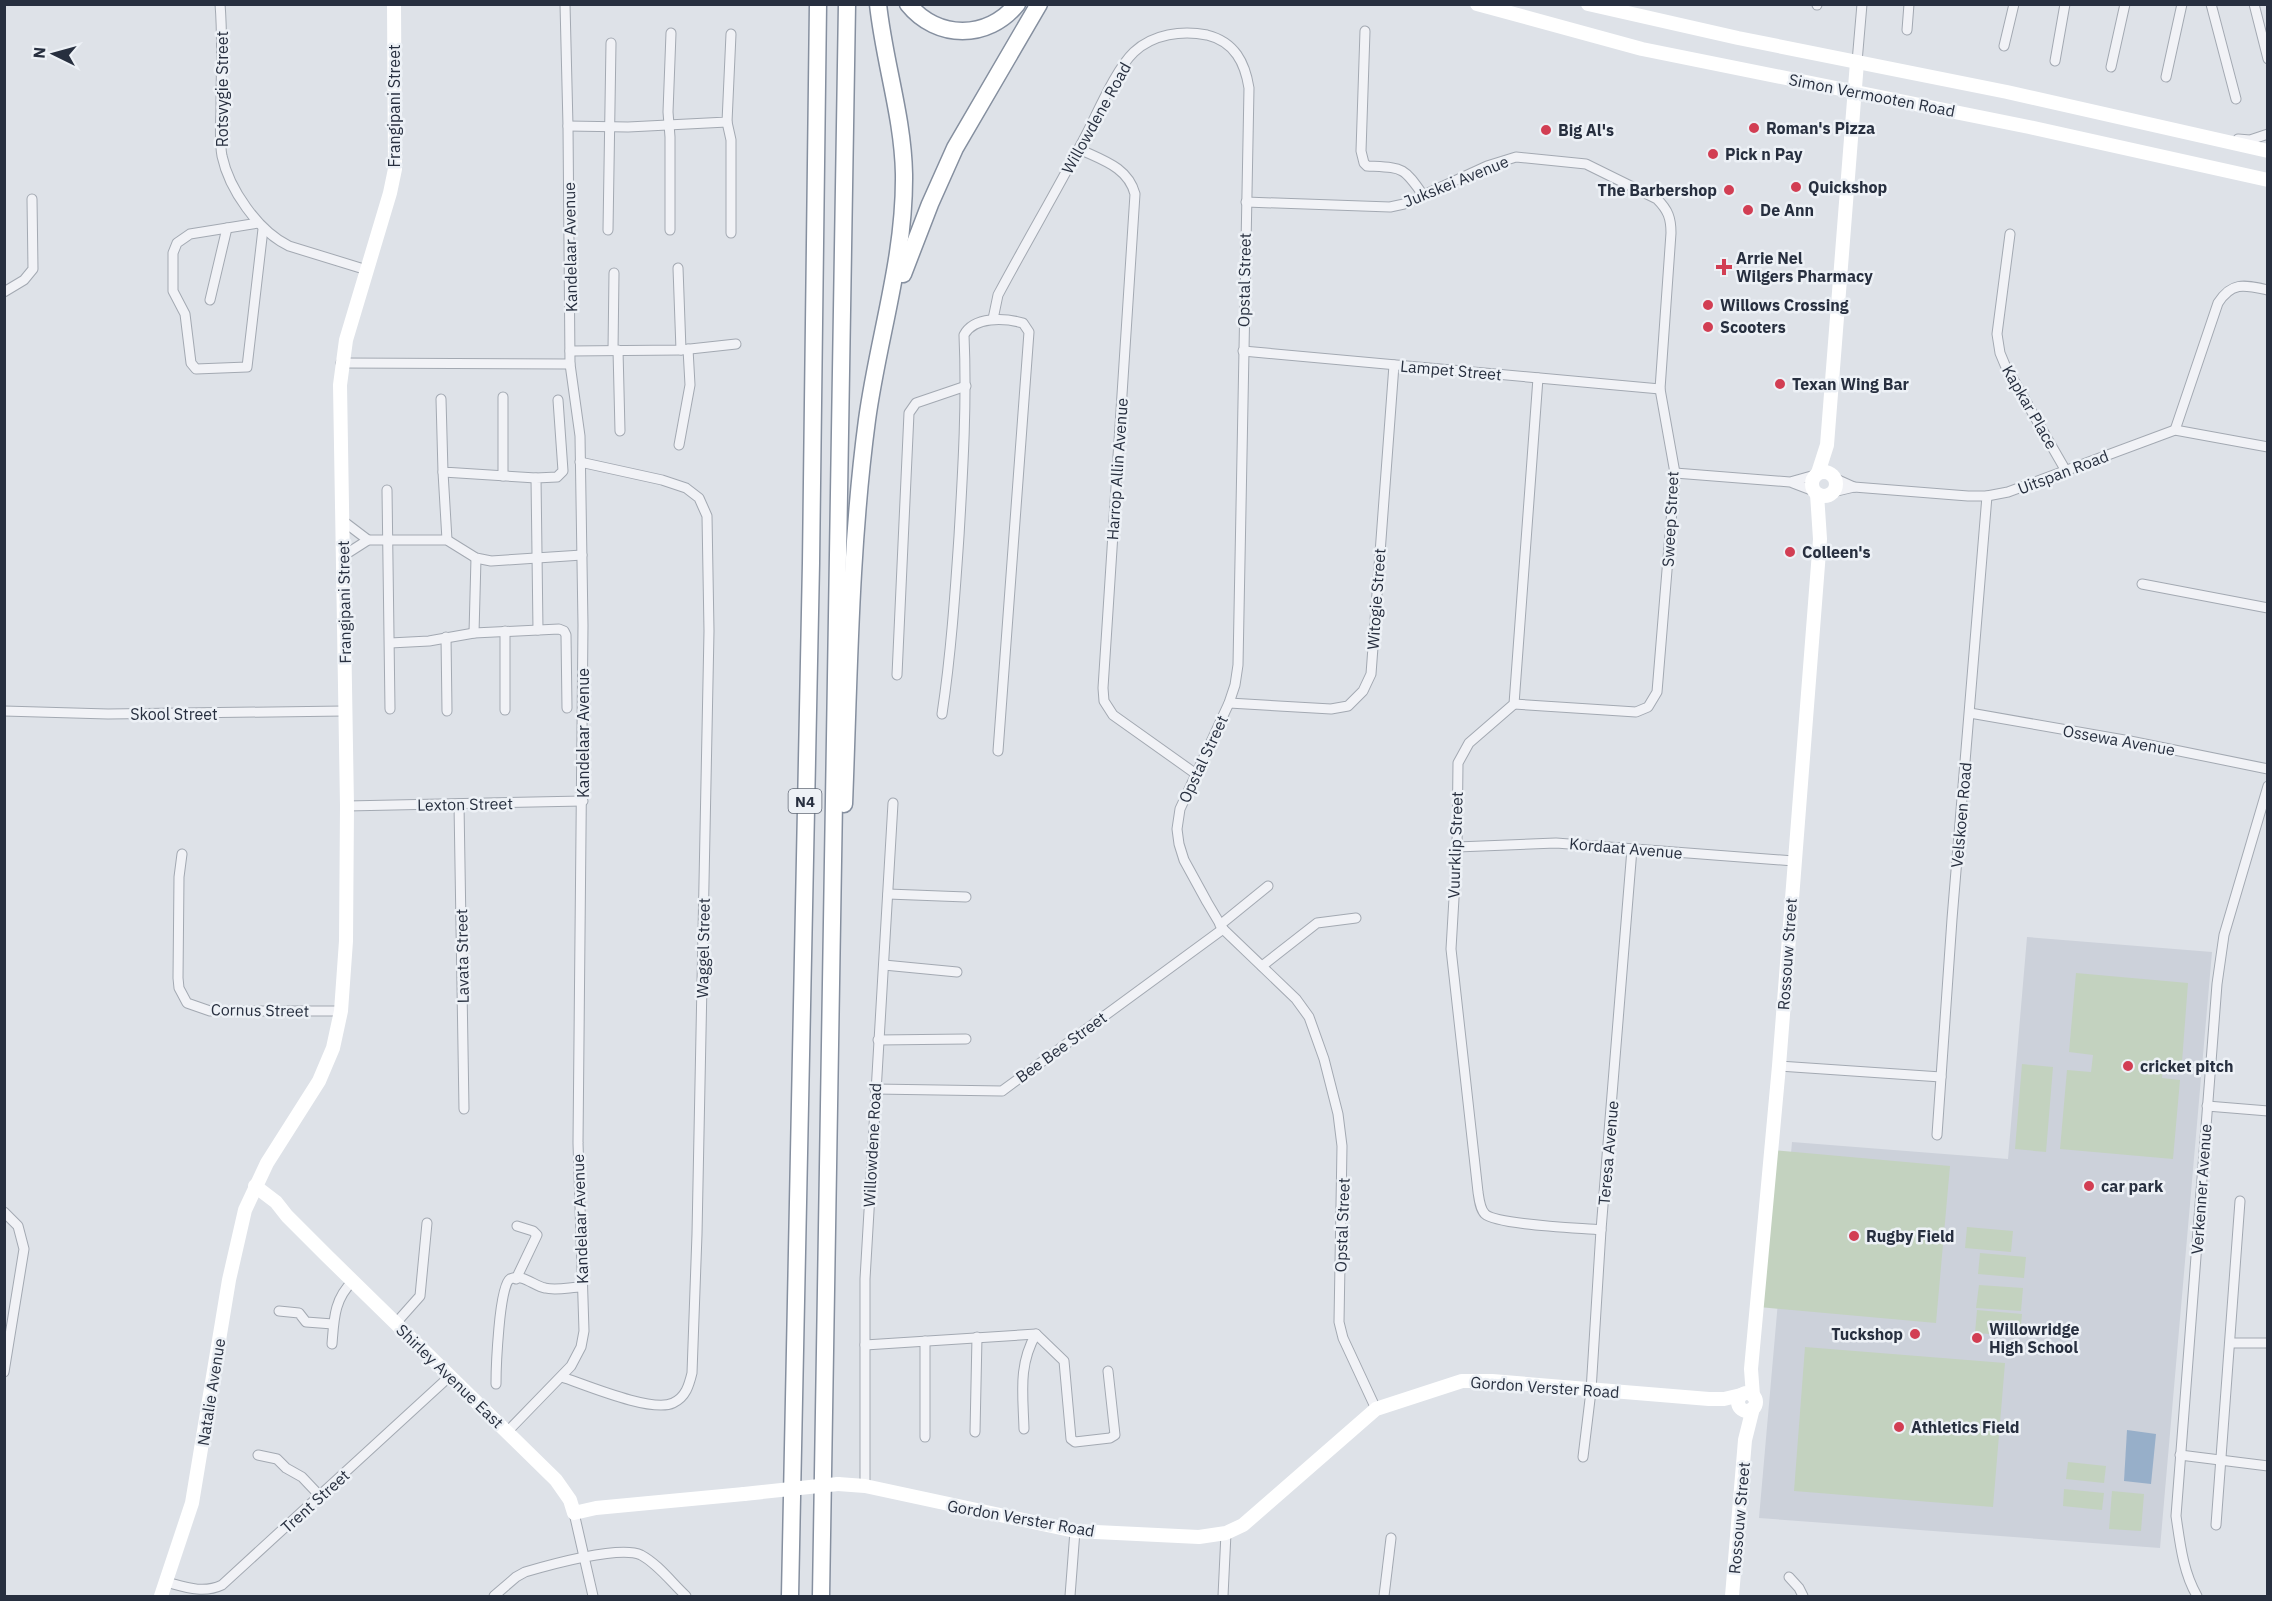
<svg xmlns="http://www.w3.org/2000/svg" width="2272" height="1601" font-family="'IBM Plex Sans',sans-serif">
<rect width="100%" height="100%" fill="#dee2e8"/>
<path fill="#ccd1da" d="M2027 937 2212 952 2160 1548 1759 1518 1792 1142 2008 1159Z"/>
<g fill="#c3d2bf">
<path d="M2076 973 2188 983 2182 1062 2164 1061 2162 1078 2180 1080 2173 1159 2060 1149 2067 1070 2091 1072 2093 1055 2069 1052Z"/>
<path d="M2022 1064 2053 1067 2046 1152 2015 1149Z"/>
<path d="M1773 1150 1950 1166 1936 1323 1759 1307Z"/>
<path d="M1967 1227 2013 1231 2011 1252 1965 1248Z"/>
<path d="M1980 1253 2026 1257 2024 1278 1978 1274Z"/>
<path d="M1979 1285 2023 1288 2021 1311 1976 1308Z"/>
<path d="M1977 1310 2022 1314 2020 1336 1975 1333Z"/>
<path d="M1805 1347 2005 1363 1993 1507 1794 1491Z"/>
<path d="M2068 1462 2106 1466 2104 1483 2066 1479Z"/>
<path d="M2064 1489 2104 1493 2102 1510 2063 1506Z"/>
<path d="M2112 1491 2144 1494 2141 1531 2109 1529Z"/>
</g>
<path fill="#97afc9" d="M2127 1430 2156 1434 2151 1484 2124 1481Z"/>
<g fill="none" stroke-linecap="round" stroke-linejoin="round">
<defs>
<g id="street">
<path d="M220 4C223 38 221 72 221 106 221 122 219 140 222 156 229 189 258 231 289 246L367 270"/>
<path d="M2211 4 2236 99"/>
<path d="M2254 4 2268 59"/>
<path d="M1817 5V4"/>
<path d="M1907 30 1909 4"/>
<path d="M1365 31 1361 151 1364 163 1367 166C1403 168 1403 166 1423 195"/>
<path d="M2004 46 2014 4"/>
<path d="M2055 61 2065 4"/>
<path d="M1857 62 1862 4"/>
<path d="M2111 67 2125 4"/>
<path d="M2166 77 2182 4"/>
<path d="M727 122 731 140V233"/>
<path d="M568 126 628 127 727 122 731 34"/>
<path d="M2238 139 2250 140 2268 134"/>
<path d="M1079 149C1102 160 1128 167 1135 194L1103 688 1104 701 1113 715 1196 774"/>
<path d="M1246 202 1390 207 1404 204 1487 166 1516 157 1586 164 1657 199C1668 210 1671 218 1671 233L1660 389 1675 473 1657 692 1648 707 1636 712 1514 704"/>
<path d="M258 223 190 234 177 243 173 253V291L185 314 191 363 196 369 247 367 263 229"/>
<path d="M608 230 611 43"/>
<path d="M670 230V137L668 112 671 33"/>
<path d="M2010 234 1997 334 2000 353 2005 365 2066 471"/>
<path d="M678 268 681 350"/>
<path d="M4 292 24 280 33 269 32 199"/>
<path d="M210 300 227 228"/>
<path d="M993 319 998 295C1027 241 1058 188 1086 135 1098 112 1116 69 1134 52 1153 34 1182 30 1207 35 1235 42 1245 63 1249 88L1238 665 1235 685 1229 703 1180 809 1177 829 1179 844 1184 860 1207 902 1223 929 1296 999 1309 1017 1324 1059 1338 1114 1342 1146 1339 1322 1343 1338 1376 1409"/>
<path d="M613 350 614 273"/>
<path d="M618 350 620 431"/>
<path d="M570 351 681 350 736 344"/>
<path d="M1243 351 1660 389"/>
<path d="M341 363 570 364"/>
<path d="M1538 378 1514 704 1469 743 1458 763 1457 847 1451 949 1478 1192C1479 1199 1480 1209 1485 1214 1497 1225 1581 1228 1601 1230"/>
<path d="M503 397V476"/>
<path d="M441 399 443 472 536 478"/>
<path d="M2175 430 2218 303C2232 281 2245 285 2268 290"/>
<path d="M679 445 690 385 688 349"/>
<path d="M443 472 447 540"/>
<path d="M1675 473 1790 482 1815 475"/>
<path d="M1834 478 1854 487"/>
<path d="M1793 483 1814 491"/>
<path d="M387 490 390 709"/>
<path d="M1833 492 1854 487 1968 496H1987L2008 492 2175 430 2268 447"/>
<path d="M343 521 368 540"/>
<path d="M343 556 368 540H447L476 558 491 561 582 555"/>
<path d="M2142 584 2268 608"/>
<path d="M538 630 536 478 557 477 563 471 558 400"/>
<path d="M505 631V710"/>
<path d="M474 633 476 558"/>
<path d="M446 637 447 711"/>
<path d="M390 643 429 641 474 633 559 629 564 631 566 635 567 708"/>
<path d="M897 675 909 413 916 403 966 386"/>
<path d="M1229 703 1331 709 1348 706 1363 691 1371 674 1394 365"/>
<path d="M4 711 108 714 344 711"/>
<path d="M1970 713 2130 741 2268 769"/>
<path d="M942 714C951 654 955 595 959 536 963 468 967 402 964 335 974 316 1005 318 1023 323L1029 332 998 751"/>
<path d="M459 804 464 1109"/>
<path d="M347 806 583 801"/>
<path d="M1457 847 1556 843 1794 861"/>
<path d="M182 854 179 877 178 978 179 988 187 1003 210 1011H341"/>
<path d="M888 894 966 897"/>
<path d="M1220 925 1268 886"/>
<path d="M884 965 957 972"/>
<path d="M1262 966 1317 923 1356 918"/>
<path d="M878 1040 966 1039"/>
<path d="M1779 1066 1941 1077"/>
<path d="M875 1089 1002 1091 1223 929"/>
<path d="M2207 1106 2268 1111"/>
<path d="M1937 1135 1952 919 1987 496"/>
<path d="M4 1212 18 1226 24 1249 4 1372"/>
<path d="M516 1279 537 1235 533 1231 517 1226"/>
<path d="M279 1311 299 1313 306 1322 333 1324"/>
<path d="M396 1323 420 1296 427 1223"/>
<path d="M2231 1343H2268"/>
<path d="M332 1344C334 1319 334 1299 353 1281"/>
<path d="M865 1345 1036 1334 1064 1361 1071 1439 1075 1442 1110 1438 1115 1435 1108 1371"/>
<path d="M562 1377C586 1385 652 1413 673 1403 686 1397 689 1385 692 1373L697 1234 709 631 707 516 699 498 686 488 662 480 580 462"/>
<path d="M496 1384C496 1370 499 1285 510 1279 522 1273 534 1286 545 1288 556 1291 571 1287 582 1287"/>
<path d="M1024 1429C1023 1394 1018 1365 1036 1334"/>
<path d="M507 1432 571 1366 581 1347 584 1331 578 1143 583 625 580 436 570 364 568 126 565 4"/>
<path d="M975 1432 977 1337"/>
<path d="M925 1437V1341"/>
<path d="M258 1455 277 1459 286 1468 302 1477 320 1496"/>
<path d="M2180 1455 2268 1466"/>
<path d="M1583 1457 1591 1391 1601 1230 1632 849"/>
<path d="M865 1486V1279L893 803"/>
<path d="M574 1513 593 1596"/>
<path d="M2216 1525 2240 1201"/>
<path d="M1789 1577 1799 1588 1803 1596"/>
<path d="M166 1582C185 1587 203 1594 222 1585L450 1376"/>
<path d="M494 1596 516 1577 525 1572C549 1565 620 1545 641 1555 658 1564 672 1583 686 1596"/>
<path d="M1070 1596 1075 1531"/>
<path d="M1223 1596 1226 1533"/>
<path d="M1384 1596 1391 1538"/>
<path d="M2197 1596C2183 1572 2180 1543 2176 1516L2217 984 2224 935 2268 786"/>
</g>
<g id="highway">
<path d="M908 4C937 40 988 40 1017 4"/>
<path d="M903 274 930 204 955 148 1039 4"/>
<path d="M844 804C849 676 850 547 867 420 878 338 905 259 904 174 903 117 884 61 878 4"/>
<path d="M790 1596 811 563 818 4"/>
<path d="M821 1596 847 4"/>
</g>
</defs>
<use href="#street" stroke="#a3a9b2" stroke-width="11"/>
<use href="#highway" stroke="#858f9f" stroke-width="19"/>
<use href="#street" stroke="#f1f2f6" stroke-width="9"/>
<g stroke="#fff" stroke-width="14">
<path d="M1477 4 1642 49 2029 127 2268 180"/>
<path d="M1588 4 1738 38 2007 92 2268 151"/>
<circle cx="1824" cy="484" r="12"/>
<path d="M1818 473 1827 445 1857 62"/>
<path d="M255 1186 276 1202 287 1216 327 1256 556 1480 570 1500 574 1513 596 1508 744 1494"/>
<circle cx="1747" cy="1402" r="9"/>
<path d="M1753 1396 1751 1369 1779 1066 1820 539 1817 494"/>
<path d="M838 1484 865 1486 1075 1531 1199 1537 1226 1533 1243 1525 1376 1409 1462 1381H1492L1709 1399H1724L1741 1395"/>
<path d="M161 1596 192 1503 229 1280 245 1210 267 1163 319 1081 333 1048 341 1011 346 941 347 806 340 385 346 340 390 193 395 169 394 4"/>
<path d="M1732 1596 1745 1440 1753 1408"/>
</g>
<use href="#highway" stroke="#fff" stroke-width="16"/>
<path stroke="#fff" stroke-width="14" d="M744 1494 838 1484"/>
</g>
<g fill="#d23e53" stroke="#edf1f6" stroke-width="2">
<circle cx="1754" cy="128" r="6"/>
<circle cx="1546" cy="130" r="6"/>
<circle cx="1713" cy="154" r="6"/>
<circle cx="1796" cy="187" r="6"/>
<circle cx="1729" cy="190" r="6"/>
<circle cx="1748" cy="210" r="6"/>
<path d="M1721 258h6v6h6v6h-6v6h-6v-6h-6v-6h6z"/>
<circle cx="1708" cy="305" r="6"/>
<circle cx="1708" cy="327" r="6"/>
<circle cx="1780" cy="384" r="6"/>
<circle cx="1790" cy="552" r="6"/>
<circle cx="2128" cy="1066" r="6"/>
<circle cx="2089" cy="1186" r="6"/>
<circle cx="1854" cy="1236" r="6"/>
<circle cx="1915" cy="1334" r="6"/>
<circle cx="1977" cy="1338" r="6"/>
<circle cx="1899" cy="1427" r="6"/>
</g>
<g text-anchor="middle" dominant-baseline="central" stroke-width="5" stroke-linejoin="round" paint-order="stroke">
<rect fill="#edf1f6" stroke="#626976" stroke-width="1.5" x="788.5" y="789" width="33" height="24" rx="4.5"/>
<g font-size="15" font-weight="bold" fill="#272f3f">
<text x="805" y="801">N4</text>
</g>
<g font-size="16" fill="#272f3f" stroke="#edf1f6">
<text transform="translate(222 89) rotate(-90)">Rotsvygie Street</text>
<text transform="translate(1872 95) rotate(11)">Simon Vermooten Road</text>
<text transform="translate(394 106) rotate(-90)">Frangipani Street</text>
<text transform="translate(1096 118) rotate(-61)">Willowdene Road</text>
<text transform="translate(1456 181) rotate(-22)">Jukskei Avenue</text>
<text transform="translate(570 247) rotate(-91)">Kandelaar Avenue</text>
<text transform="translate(1244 280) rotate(-89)">Opstal Street</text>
<text transform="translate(1451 370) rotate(5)">Lampet Street</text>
<text transform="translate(2030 407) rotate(60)">Kapkar Place</text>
<text transform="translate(1117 469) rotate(-86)">Harrop Allin Avenue</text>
<text transform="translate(2063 472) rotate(-21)">Uitspan Road</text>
<text transform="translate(1670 519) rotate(-87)">Sweep Street</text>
<text transform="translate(1376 599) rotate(-86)">Witogie Street</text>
<text transform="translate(344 602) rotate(-91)">Frangipani Street</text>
<text x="174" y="714">Skool Street</text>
<text transform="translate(583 733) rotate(-90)">Kandelaar Avenue</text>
<text transform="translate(2119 740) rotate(10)">Ossewa Avenue</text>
<text transform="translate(1203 759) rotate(-65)">Opstal Street</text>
<text transform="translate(465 804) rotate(-1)">Lexton Street</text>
<text transform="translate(1961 815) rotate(-85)">Velskoen Road</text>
<text transform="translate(1455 845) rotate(-88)">Vuurklip Street</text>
<text transform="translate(1626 848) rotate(5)">Kordaat Avenue</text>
<text transform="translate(703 948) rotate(-89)">Waggel Street</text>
<text transform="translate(1787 954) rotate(-86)">Rossouw Street</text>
<text transform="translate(462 956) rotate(-91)">Lavata Street</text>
<text transform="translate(260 1010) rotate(1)">Cornus Street</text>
<text transform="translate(1061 1047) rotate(-36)">Bee Bee Street</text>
<text transform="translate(872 1145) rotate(-87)">Willowdene Road</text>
<text transform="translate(1608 1153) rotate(-85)">Teresa Avenue</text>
<text transform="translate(2201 1189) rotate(-86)">Verkenner Avenue</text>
<text transform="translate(580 1219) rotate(-92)">Kandelaar Avenue</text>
<text transform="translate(1342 1225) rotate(-88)">Opstal Street</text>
<text transform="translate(450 1376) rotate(44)">Shirley Avenue East</text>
<text transform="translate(1545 1387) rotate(4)">Gordon Verster Road</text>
<text transform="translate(211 1392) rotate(-81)">Natalie Avenue</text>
<text transform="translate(315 1501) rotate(-42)">Trent Street</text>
<text transform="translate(1021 1518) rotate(10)">Gordon Verster Road</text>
<text transform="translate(1739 1518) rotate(-85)">Rossouw Street</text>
</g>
<g font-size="16" font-weight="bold" fill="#272f3f" stroke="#edf1f6" text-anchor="start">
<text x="1766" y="128">Roman's Pizza</text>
<text x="1558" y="130">Big Al's</text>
<text x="1725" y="154">Pick n Pay</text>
<text x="1808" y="187">Quickshop</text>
<text x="1717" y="190" text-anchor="end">The Barbershop</text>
<text x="1760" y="210">De Ann</text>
<text x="1736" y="258">Arrie Nel<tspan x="1736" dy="18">Wilgers Pharmacy</tspan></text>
<text x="1720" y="305">Willows Crossing</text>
<text x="1720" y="327">Scooters</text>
<text x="1792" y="384">Texan Wing Bar</text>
<text x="1802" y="552">Colleen's</text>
<text x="2140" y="1066">cricket pitch</text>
<text x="2101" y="1186">car park</text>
<text x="1866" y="1236">Rugby Field</text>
<text x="1989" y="1329">Willowridge<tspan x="1989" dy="18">High School</tspan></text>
<text x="1903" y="1334" text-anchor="end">Tuckshop</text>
<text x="1911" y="1427">Athletics Field</text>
</g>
</g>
<rect width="2272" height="1601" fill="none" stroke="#272f3f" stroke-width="12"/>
<g transform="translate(54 54) rotate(275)" stroke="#edf1f6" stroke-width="4.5" paint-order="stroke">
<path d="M0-4.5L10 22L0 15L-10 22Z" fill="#272f3f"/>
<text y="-9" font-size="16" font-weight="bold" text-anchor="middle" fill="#272f3f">N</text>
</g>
</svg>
